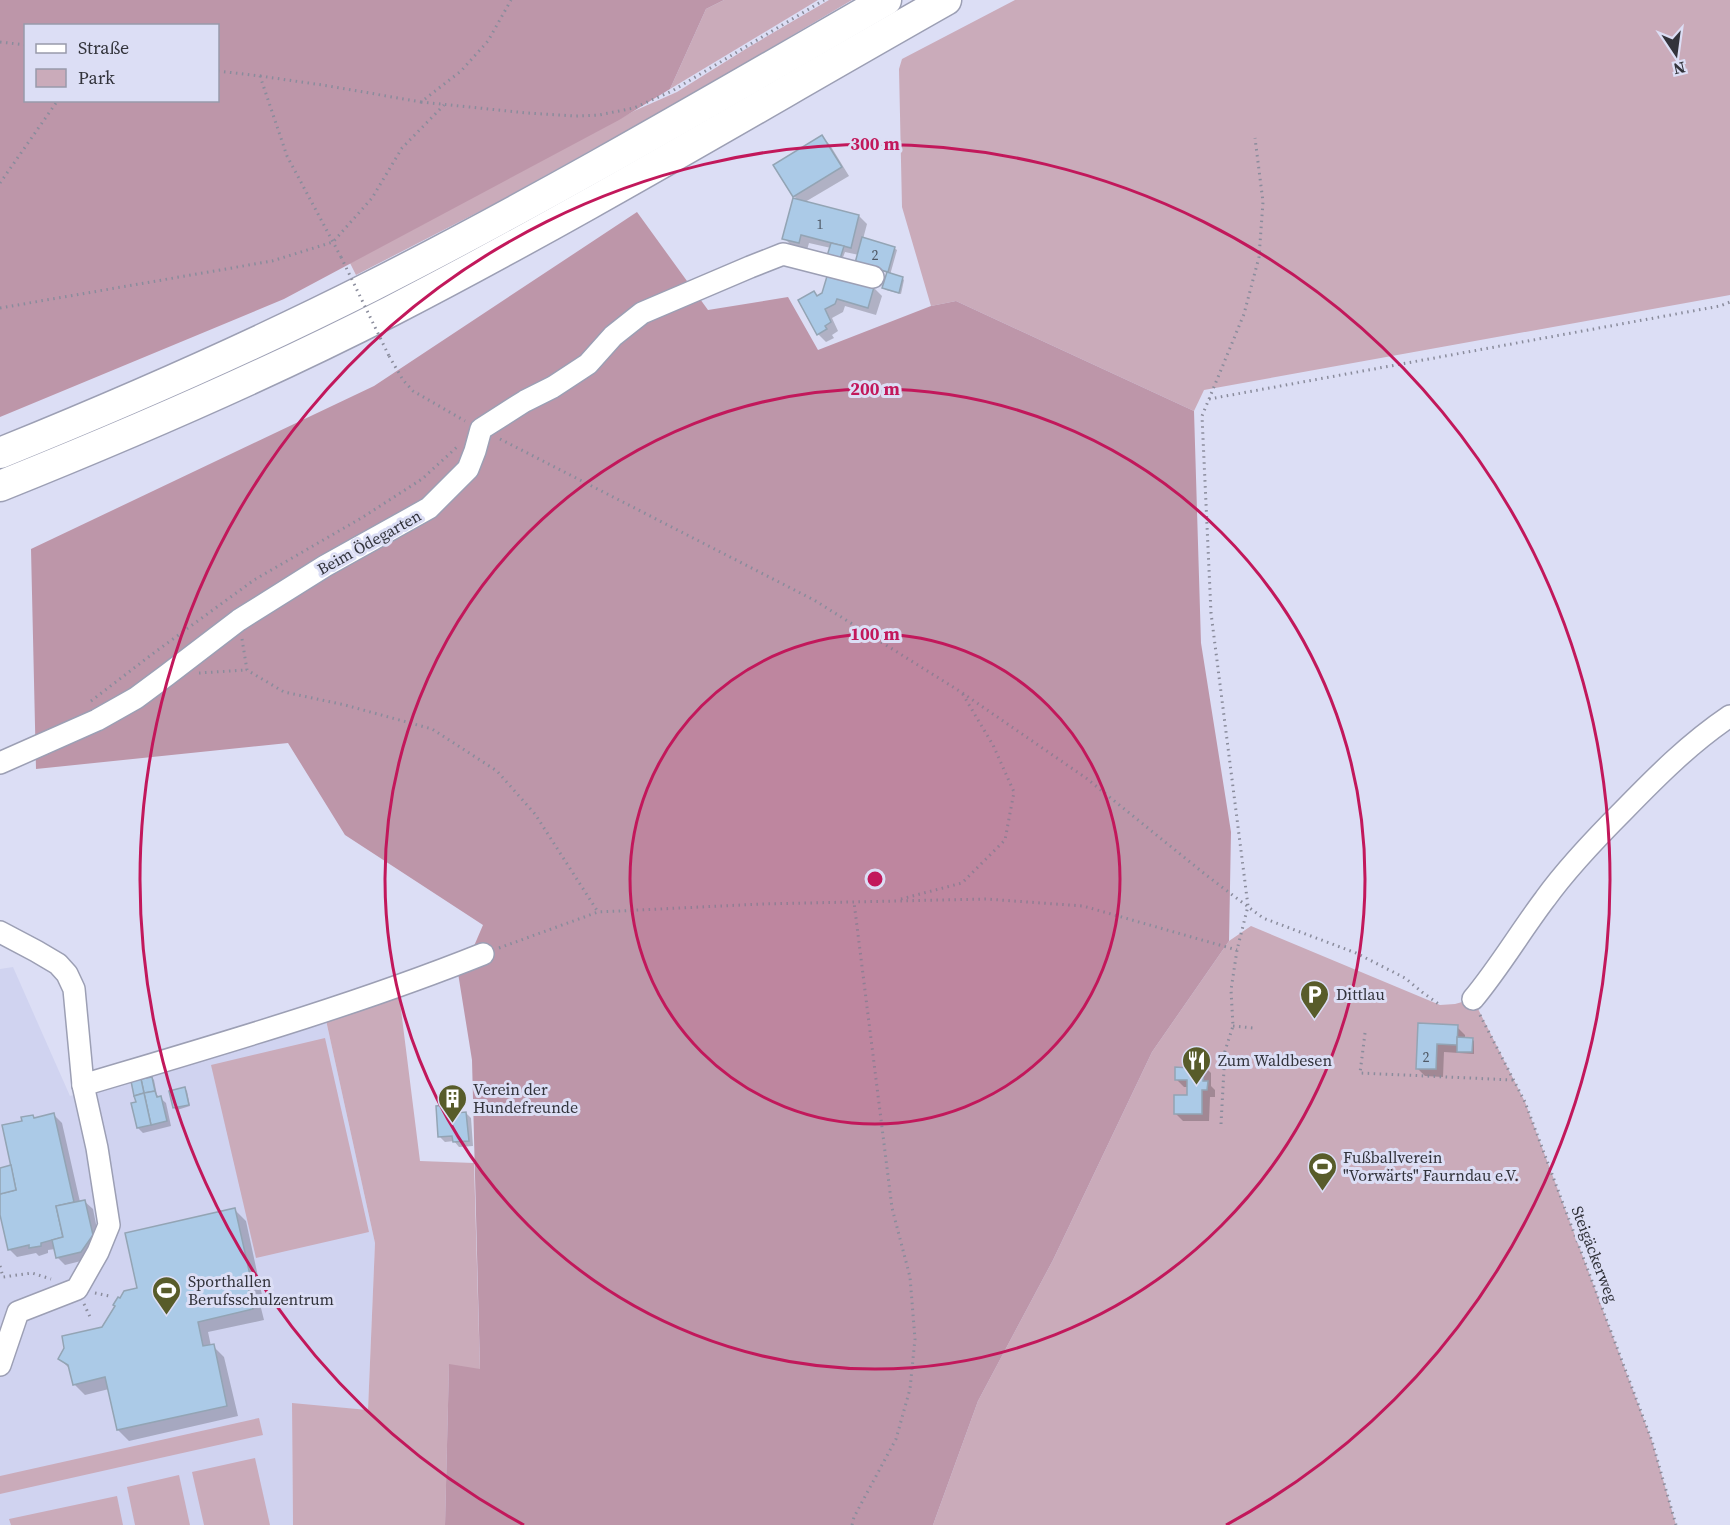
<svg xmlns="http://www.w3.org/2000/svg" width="1730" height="1525" font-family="'Source Serif 4',serif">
<rect width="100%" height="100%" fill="#dcdef5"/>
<path fill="#d0d3f0" d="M13 967 70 1096 324 1011 375 1243 368 1410 292 1404 293 1525H0V969Z"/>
<g fill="#caabba">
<path d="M724 0H818L670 89 706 9Z"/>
<path d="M829 0H852L700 90 494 204 356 275 350 263 634 111 677 92 749 47Z"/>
<path d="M1015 0H1730V295L1204 390 1194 411 956 301 931 306 902 207 899 69 902 59Z"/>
<path d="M1251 926 1440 1005 1455 1004 1473 999 1525 1102 1652 1441 1676 1525H933L978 1401 1053 1260 1152 1052 1229 941Z"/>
<path d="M398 986 420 1161 474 1163 480 1370 449 1365 445 1525H293L292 1403 368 1410 375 1243 324 1011Z"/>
<path d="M325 1038 369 1232 256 1258 211 1065Z"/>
<path d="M259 1418 263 1435 0 1494V1476Z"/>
<path d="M255 1458 270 1525H204L192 1472Z"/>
<path d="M179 1475 190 1525H135L127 1487Z"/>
<path d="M117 1496 123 1525H11L9 1519Z"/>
</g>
<g fill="#bd96a9" fill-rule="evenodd">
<path d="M0 0H724L706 9 670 89 619 120 284 299 0 417ZM26 26H218V100H26Z"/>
<path d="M637 212 708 310 788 297 818 350 931 306 956 301 1194 411 1201 643 1231 832 1229 941 1152 1052 1053 1260 978 1401 933 1525H445L449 1364 480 1369 472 1060 458 973 468 960 483 925 345 835 288 743 36 769 31 549 374 386Z"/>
</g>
<g fill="#0003">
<path d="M822 137 830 145 849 176 805 202 859 216 867 224 863 239 894 248 897 250 890 275 902 278 904 280 901 294 886 290 884 288 888 273 859 265V255L845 252 842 260 831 248 809 243 807 250 792 246 784 238 799 201 794 196Z"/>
<path d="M874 288 882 296 876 315 845 306 843 312 832 318 838 331 832 335 834 338 826 342 818 334V297Z"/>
<path d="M1419 1025 1457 1027 1465 1035V1039H1472L1474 1041V1054L1444 1052 1443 1077 1425 1076 1417 1068Z"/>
<path d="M1203 1065 1211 1073V1086L1215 1090V1097H1210L1209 1121H1183L1175 1113 1188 1096V1087H1184L1176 1079 1191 1069Z"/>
<path d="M152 1078 154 1080 157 1095 166 1103 171 1126 143 1133 138 1128 137 1103Z"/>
<path d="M185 1089 187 1091 190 1106 177 1110 174 1108Z"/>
<path d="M455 1105 460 1110V1114L466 1113 471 1118 473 1146 459 1147 454 1141 445 1142 440 1137Z"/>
<path d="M54 1115 62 1123 80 1202 84 1201 93 1209 100 1244 89 1259 65 1265 57 1257 55 1249 48 1250V1253L39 1256 36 1253 17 1257 9 1249 0 1209V1169L12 1166 23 1122 33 1116 36 1119Z"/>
<path d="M235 1210 246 1221 262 1295 258 1296 264 1320 208 1332 211 1346H213L224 1357 238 1416 129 1441 118 1430 109 1389 85 1395 74 1384 71 1370 59 1358 103 1328 139 1289Z"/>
</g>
<g fill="#abcae7" stroke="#93a4b4" stroke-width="1.5">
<path d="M822 135 842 167 793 197 773 165Z"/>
<path d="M793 198 859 215 851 248 801 235 799 243 782 239Z"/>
<path d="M862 237 895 247 888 272 855 263Z"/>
<path d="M831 243 844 246 840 259 827 256Z"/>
<path d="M887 272 903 277 899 293 882 288Z"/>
<path d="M828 273 874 287 868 308 837 299 835 304 825 309 831 322 825 326 827 329 817 335 798 300 814 291 817 296 822 293Z"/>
<path d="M1418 1023 1458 1025 1457 1045 1437 1044 1436 1069H1416Z"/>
<path d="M1457 1037 1473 1038 1472 1052H1457Z"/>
<path d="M1189 1063 1204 1064 1203 1081H1208L1207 1090H1202V1114H1174V1095H1187V1080H1175V1067L1190 1068Z"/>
<path d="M152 1077 155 1091 144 1093 141 1079Z"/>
<path d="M141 1079 144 1093 134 1096 131 1081Z"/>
<path d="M185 1087 189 1105 173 1108 169 1091Z"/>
<path d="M155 1091 157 1097 161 1096 167 1121 151 1125 144 1093Z"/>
<path d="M144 1093 151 1125 137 1128 131 1103 136 1102 134 1096Z"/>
<path d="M455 1104 456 1113 466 1112 469 1141 453 1142 452 1136 438 1137 436 1106Z"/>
<path d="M54 1113 74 1202 56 1206 63 1237 41 1243V1246L29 1248V1245L8 1250 0 1215V1194L16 1190 2 1125 22 1121 21 1117 33 1115 34 1118Z"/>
<path d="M11 1165 16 1190 0 1194V1168Z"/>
<path d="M85 1200 93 1235 81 1252 56 1258 52 1240 63 1237 56 1206Z"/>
<path d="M235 1208 252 1284 248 1285 253 1309 198 1322 203 1346 214 1344 227 1406 117 1430 105 1377 73 1385 68 1365 58 1359 64 1348 62 1336 102 1327 115 1306 113 1305 118 1297 120 1298 124 1291 137 1288 125 1233Z"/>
</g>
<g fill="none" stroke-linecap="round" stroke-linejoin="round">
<defs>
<g id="minor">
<path d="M0 763 97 720 136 698 167 675 239 620 325 566 429 508 468 469 475 451 481 429 525 401 553 387 588 364 613 336 642 313 750 267 783 254 873 277"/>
<path d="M0 932 36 951 58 964 67 974 74 989 83 1085 97 1148 109 1225 98 1252 77 1289 18 1312 0 1365"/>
<path d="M1473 999C1499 968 1520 932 1545 899 1568 867 1596 838 1624 810 1657 776 1690 743 1730 716"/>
<path d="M83 1085C217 1045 353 1006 483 954"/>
</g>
<g id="highway">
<path d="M0 453C126 402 249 348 370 287 546 198 716 98 886 0"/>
<path d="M0 486C132 433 264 376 391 311 579 214 762 104 946 0"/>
</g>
</defs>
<use href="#minor" stroke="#9c9fb4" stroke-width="24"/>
<use href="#highway" stroke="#9c9fb4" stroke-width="33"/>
<g stroke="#8a8c9c" stroke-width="3" stroke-dasharray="1.5 4.5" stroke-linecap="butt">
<path d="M0 42 26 45"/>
<path d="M218 71 260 76 287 156 341 257"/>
<path d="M260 76 329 86 421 102 461 71 488 41 511 0"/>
<path d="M421 102 527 113 576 116 599 115 634 108 672 91 824 0"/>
<path d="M0 183 58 100"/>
<path d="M0 308 272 261 333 242 372 198 402 148 444 105"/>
<path d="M389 356 403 380 413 391 465 421"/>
<path d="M1209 399 1720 306 1730 302"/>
<path d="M500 439 814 600 961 692 1086 778 1206 875 1263 918 1356 953 1405 978 1422 992 1440 1005"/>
<path d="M242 639 247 670 284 692 345 705 432 729 497 771 535 814 598 912"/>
<path d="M199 673 246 670"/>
<path d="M91 701 151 655 254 580 363 517 422 479 457 447"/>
<path d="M901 899 962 883 1005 840 1014 792 993 745 962 693"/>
<path d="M499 948 598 912 762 904 986 899 1083 906 1237 950"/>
<path d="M1480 1015 1525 1102 1652 1441 1676 1525"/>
<path d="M1233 1026 1253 1028"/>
<path d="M1365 1033 1360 1073 1513 1080"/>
<path d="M1221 1124 1225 1051 1233 1026 1231 990 1237 950 1248 906 1211 613 1202 416 1244 314 1259 257 1263 202 1255 138"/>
<path d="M0 1266 3 1277 32 1273 51 1279"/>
<path d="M95 1293 109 1296"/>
<path d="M84 1304 91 1319"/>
<path d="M852 1525 854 1517 896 1439 910 1389 915 1339 910 1277 892 1208 854 902"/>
</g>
<use href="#minor" stroke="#fff" stroke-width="21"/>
<use href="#highway" stroke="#fff" stroke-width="30"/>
<path stroke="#8a8c9c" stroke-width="3" stroke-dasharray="1.5 4.5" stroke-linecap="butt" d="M341 257 389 356"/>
</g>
<circle cx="875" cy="879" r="245" fill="#c2185b" fill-opacity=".12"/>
<g fill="none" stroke="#c2185b" stroke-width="3">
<circle cx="875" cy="879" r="245"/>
<circle cx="875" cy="879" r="490"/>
<path d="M524 1525A735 735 0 1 1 1226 1525"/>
</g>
<defs>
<symbol id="parking-pin" viewBox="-11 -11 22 30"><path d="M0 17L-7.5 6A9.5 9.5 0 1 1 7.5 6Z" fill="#585c2a" stroke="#dcdef5"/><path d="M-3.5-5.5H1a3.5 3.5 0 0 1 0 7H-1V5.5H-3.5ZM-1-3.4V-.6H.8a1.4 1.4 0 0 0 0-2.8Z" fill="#fff"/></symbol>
<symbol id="restaurant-pin" viewBox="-11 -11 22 30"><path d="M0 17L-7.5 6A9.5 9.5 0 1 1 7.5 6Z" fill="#585c2a" stroke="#dcdef5"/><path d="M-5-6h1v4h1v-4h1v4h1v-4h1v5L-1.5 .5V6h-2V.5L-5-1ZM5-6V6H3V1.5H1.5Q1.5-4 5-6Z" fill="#fff"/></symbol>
<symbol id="building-pin" viewBox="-11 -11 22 30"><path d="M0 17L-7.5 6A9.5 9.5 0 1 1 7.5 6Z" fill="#585c2a" stroke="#dcdef5"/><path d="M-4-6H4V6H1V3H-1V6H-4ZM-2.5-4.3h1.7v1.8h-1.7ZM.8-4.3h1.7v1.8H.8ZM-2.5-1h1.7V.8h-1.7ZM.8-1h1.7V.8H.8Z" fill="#fff"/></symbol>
<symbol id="stadium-pin" viewBox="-11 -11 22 30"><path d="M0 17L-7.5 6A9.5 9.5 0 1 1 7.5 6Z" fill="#585c2a" stroke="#dcdef5"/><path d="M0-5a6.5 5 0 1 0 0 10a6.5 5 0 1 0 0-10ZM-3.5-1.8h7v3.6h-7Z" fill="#fff"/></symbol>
</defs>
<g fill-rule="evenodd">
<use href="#parking-pin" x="1298" y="978" width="33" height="45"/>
<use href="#restaurant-pin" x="1180" y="1044" width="33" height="45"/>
<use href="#building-pin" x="436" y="1082" width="33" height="45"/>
<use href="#stadium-pin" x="1306" y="1150" width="33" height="45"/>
<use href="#stadium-pin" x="150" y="1274" width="33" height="45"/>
</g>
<g text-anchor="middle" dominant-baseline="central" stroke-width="6" stroke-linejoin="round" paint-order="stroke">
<g font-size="14" fill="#505966">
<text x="820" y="224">1</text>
<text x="875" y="255">2</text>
<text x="1426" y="1057">2</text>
</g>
<g font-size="16" fill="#32333b" stroke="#dcdef5">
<text transform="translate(369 542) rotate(-29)">Beim Ödegarten</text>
<text transform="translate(1595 1254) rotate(69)">Steigäckerweg</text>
</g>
<g font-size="16" fill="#32333b" stroke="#dcdef5" text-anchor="start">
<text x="1336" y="994">Dittlau</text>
<text x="1218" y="1060">Zum Waldbesen</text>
<text x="473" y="1089">Verein der<tspan x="473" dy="18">Hundefreunde</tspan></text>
<text x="1343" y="1157">Fußballverein<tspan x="1343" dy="18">"Vorwärts" Faurndau e.V.</tspan></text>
<text x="188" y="1281">Sporthallen<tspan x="188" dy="18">Berufsschulzentrum</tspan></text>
</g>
</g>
<circle cx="875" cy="879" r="9" fill="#c2185b" stroke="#dcdef5" stroke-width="3"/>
<g font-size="18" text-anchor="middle" font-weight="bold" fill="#c2185b" stroke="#dcdef5" stroke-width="6" stroke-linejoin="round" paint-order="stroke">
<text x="875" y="150">300 m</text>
<text x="875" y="395">200 m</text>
<text x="875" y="640">100 m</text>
</g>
<rect x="24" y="24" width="195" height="78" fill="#dcdef5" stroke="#989aab" stroke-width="1.5"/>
<rect x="36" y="44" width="30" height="9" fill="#ffffff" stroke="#989aab" stroke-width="1.5"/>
<text x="78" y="54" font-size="18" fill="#32333b">Straße</text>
<rect x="36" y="69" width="30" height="18" fill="#caabba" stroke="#989aab" stroke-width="1.5"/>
<text x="78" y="84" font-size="18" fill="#32333b">Park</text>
<g transform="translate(1676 54) rotate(167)" stroke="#dcdef5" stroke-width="4.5" paint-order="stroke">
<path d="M0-4.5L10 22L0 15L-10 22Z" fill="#32333b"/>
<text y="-9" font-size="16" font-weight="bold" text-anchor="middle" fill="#32333b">N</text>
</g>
</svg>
